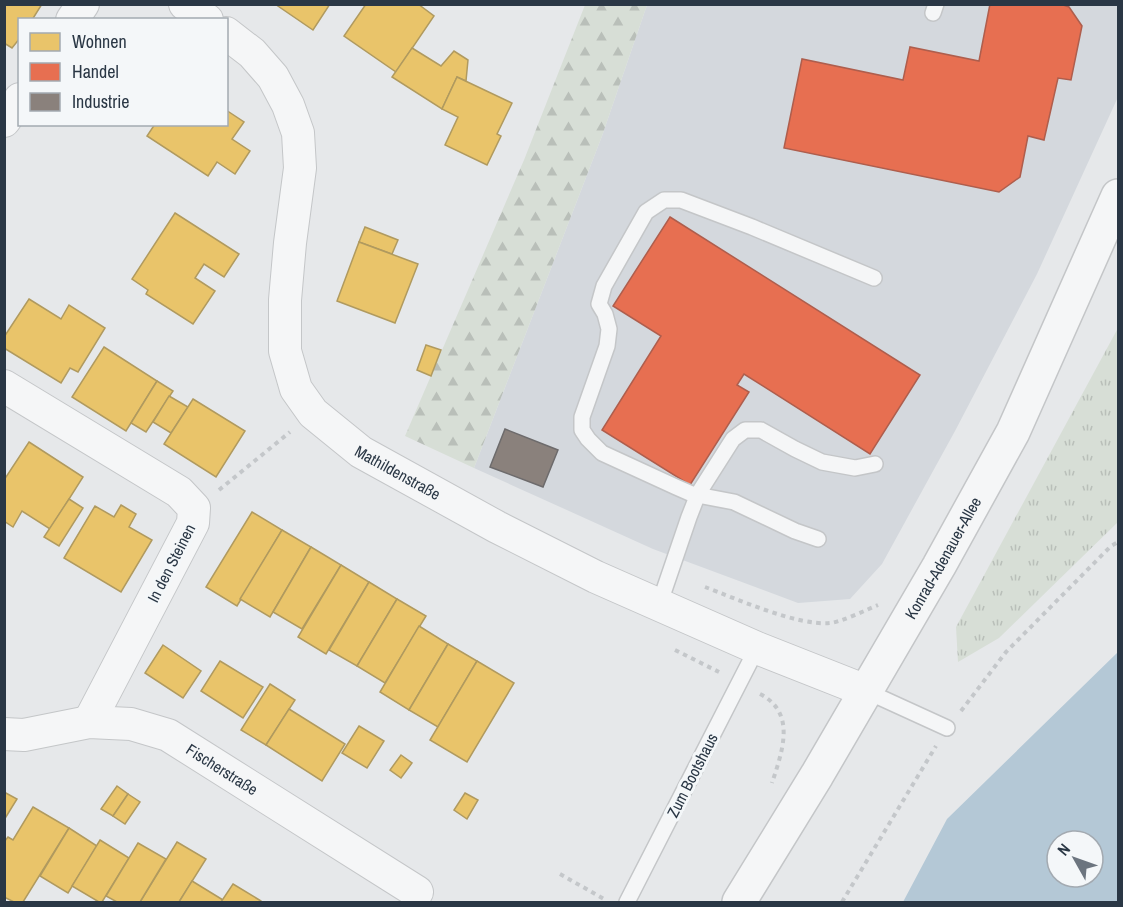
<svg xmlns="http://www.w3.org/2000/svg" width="1123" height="907" font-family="'Archivo Narrow',sans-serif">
<defs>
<pattern id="forest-firs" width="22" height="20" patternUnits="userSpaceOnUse" patternTransform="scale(1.5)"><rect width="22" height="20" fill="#d7ded6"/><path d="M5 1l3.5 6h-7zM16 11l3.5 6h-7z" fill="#b9bfb9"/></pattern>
<pattern id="park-tufts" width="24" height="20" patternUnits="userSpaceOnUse" patternTransform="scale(1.5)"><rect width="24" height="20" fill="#d7ded6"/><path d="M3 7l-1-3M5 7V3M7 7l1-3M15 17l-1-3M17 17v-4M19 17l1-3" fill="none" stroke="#b9bfb9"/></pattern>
</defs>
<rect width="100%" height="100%" fill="#e6e8ea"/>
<path fill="#d4d8dd" d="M647 5H1118V97L1037 274 955 431 882 564 850 599 798 603 653 549 474 468 602 136Z"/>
<path fill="url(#forest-firs)" d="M585 5H647L602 136 474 468 405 436 524 160Z"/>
<path fill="url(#park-tufts)" d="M1118 328V522L999 638 958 662 956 627Z"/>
<path fill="#b4c8d6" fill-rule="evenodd" d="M1118 652V902H903L947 819ZM1057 841H1093V877H1057Z"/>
<g fill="#e9c46a" stroke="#b09a5f" stroke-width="1.5">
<path d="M4 4H42L32 20H20V38L12 48 4 43Z"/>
<path d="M275 4H330L313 30Z"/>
<path d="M366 4H418L434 16 396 72 344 36Z"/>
<path d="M412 48 441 66 454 51 468 60 466 81 457 77 442 109 392 77Z"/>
<path d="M457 77 512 103 497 134 501 136 487 165 445 145 458 117 442 109Z"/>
<path d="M226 110 244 122 232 139 250 151 235 174 217 162 208 176 147 136 155 124H226Z"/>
<path d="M175 213 239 254 224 277 204 264 195 278 215 291 193 324 146 294 148 290 132 279Z"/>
<path d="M365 227 398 240 392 254 359 242Z"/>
<path d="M359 242 418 264 395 323 337 301Z"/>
<path d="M29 299 61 319 69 305 105 328 78 372 70 368 61 383 4 348V337Z"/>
<path d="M426 345 441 350 431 376 417 370Z"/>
<path d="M104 347 157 381 126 431 72 397Z"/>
<path d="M157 381 173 391 146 432 131 423Z"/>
<path d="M169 396 188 407 171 433 153 422Z"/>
<path d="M193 399 245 431 216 477 164 444Z"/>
<path d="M29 442 83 477 50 529 22 511 13 527 4 521V480Z"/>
<path d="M69 499 83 508 59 546 44 537Z"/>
<path d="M121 505 136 514 129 527 152 540 121 592 64 558 95 506 114 517Z"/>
<path d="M252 512 282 530 237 606 206 587Z"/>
<path d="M282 530 311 547 270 617 240 599Z"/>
<path d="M311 547 341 565 302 629 273 612Z"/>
<path d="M341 565 369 582 326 654 298 637Z"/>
<path d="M369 582 397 599 357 666 329 650Z"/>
<path d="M397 599 426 616 385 683 357 666Z"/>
<path d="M419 626 448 644 409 710 380 692Z"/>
<path d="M448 644 477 661 438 727 409 710Z"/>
<path d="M163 645 201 671 183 698 145 673Z"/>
<path d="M220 661 263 687 243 718 201 691Z"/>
<path d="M477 661 514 683 467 762 430 740Z"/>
<path d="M270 684 295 700 266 745 241 730Z"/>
<path d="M289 709 345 744 322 781 266 745Z"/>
<path d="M359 726 384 741 367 768 342 753Z"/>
<path d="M401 755 412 763 401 778 390 770Z"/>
<path d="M117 786 128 794 113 816 101 809Z"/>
<path d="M4 792 17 799 4 820Z"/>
<path d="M465 793 478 800 467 819 454 810Z"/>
<path d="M128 794 140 802 125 824 113 816Z"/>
<path d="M33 807 69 828 23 902H14L4 897V842L8 837 13 840Z"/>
<path d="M69 828 97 846 68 893 40 876Z"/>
<path d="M100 840 129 858 102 902H99L72 886Z"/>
<path d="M177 842 206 859 179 902H140Z"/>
<path d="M138 843 166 859 140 902H117L106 896Z"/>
<path d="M192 881 223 900 221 902H179Z"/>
<path d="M233 884 261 901V902H221Z"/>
</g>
<g fill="#e76f51" stroke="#ae5e4d" stroke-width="1.5">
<path d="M990 4H1060L1069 7 1082 26 1071 80 1058 78 1044 140 1028 136 1020 177 999 192 784 148 802 59 903 80 910 47 979 61Z"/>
<path d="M670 217 920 375 870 454 744 374 737 385 749 392 690 485 602 430 661 336 613 306Z"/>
</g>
<path fill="#8a817c" stroke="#6d6b6c" stroke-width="1.5" d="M505 429 558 450 543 487 490 467Z"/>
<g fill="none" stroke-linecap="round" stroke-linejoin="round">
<defs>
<g id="service">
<path d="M933 13 936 4"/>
<path d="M818 539 795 531 734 502 692 494 676 487 602 453 588 439 582 430V417L607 346 609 329 605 314 599 304 604 286 646 212 664 200H681L752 227 874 278"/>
<path d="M659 605 689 517 698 494 733 439 745 430H761L795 449 822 462 855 468 875 464"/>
<path d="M866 691 947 728"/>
<path d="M627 902 757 648"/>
</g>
<g id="minor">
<path d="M185 4 207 20"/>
<path d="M72 20 83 4"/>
<path id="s1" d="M226 33 252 53 273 77 288 105 298 133 300 168 290 243 285 300V351L296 389 313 413 361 452 497 527 596 577 757 648 866 691"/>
<path d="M4 121 20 99"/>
<path d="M4 386 179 492 194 508 193 523 89 722"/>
<path id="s2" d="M4 734 24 735 89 722 131 724 168 735 417 892"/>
</g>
<g id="tertiary">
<path id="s3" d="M739 902 817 775 939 566 1013 432 1118 196"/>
</g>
</defs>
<use href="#service" stroke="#c4c6c8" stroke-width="18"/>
<use href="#minor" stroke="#c4c6c8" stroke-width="34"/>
<use href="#tertiary" stroke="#c4c6c8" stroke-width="36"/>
<g stroke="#c4c7ca" stroke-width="4" stroke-dasharray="4.5 4.5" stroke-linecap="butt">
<path d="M219 490 290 432"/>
<path d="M705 587C737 599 797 626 830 623 841 622 866 610 878 605"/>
<path d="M675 650 719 672"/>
<path d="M760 694C797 713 782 752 772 783"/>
<path d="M961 711 1006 652 1111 546 1118 542"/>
<path d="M560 874 604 899"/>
<path d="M842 902 936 746"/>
</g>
<use href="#service" stroke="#f5f6f7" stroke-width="15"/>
<use href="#minor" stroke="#f5f6f7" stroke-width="32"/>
<use href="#tertiary" stroke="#f5f6f7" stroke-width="33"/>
</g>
<g text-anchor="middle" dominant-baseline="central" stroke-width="6" stroke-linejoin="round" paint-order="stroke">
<g font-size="16" fill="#2a3745" stroke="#f4f7f9">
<text stroke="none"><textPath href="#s1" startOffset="518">Mathildenstraße</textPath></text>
<text stroke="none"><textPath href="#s3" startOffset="400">Konrad-Adenauer-Allee</textPath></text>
<text transform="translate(171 563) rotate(-63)">In den Steinen</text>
<text stroke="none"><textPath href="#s2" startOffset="231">Fischerstraße</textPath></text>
<text transform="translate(692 775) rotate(-63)">Zum Bootshaus</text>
</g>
</g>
<rect width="1123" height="907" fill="none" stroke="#2a3745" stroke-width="12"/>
<rect x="18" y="18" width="210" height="108" fill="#f4f7f9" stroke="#a3aab1" stroke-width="1.5"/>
<rect x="30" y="33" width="30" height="18" fill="#e9c46a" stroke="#a3aab1" stroke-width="1.5"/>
<text x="72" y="48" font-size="18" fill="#2a3745">Wohnen</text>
<rect x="30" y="63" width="30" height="18" fill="#e76f51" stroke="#a3aab1" stroke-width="1.5"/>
<text x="72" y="78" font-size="18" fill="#2a3745">Handel</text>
<rect x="30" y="93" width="30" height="18" fill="#8a817c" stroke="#a3aab1" stroke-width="1.5"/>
<text x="72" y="108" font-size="18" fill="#2a3745">Industrie</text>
<g transform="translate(1075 859) rotate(310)"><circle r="28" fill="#f4f7f9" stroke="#a3aab1" stroke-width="1.5"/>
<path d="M0-4.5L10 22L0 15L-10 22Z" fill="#6c757f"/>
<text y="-9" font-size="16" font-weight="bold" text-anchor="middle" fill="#2a3745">N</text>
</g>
</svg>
